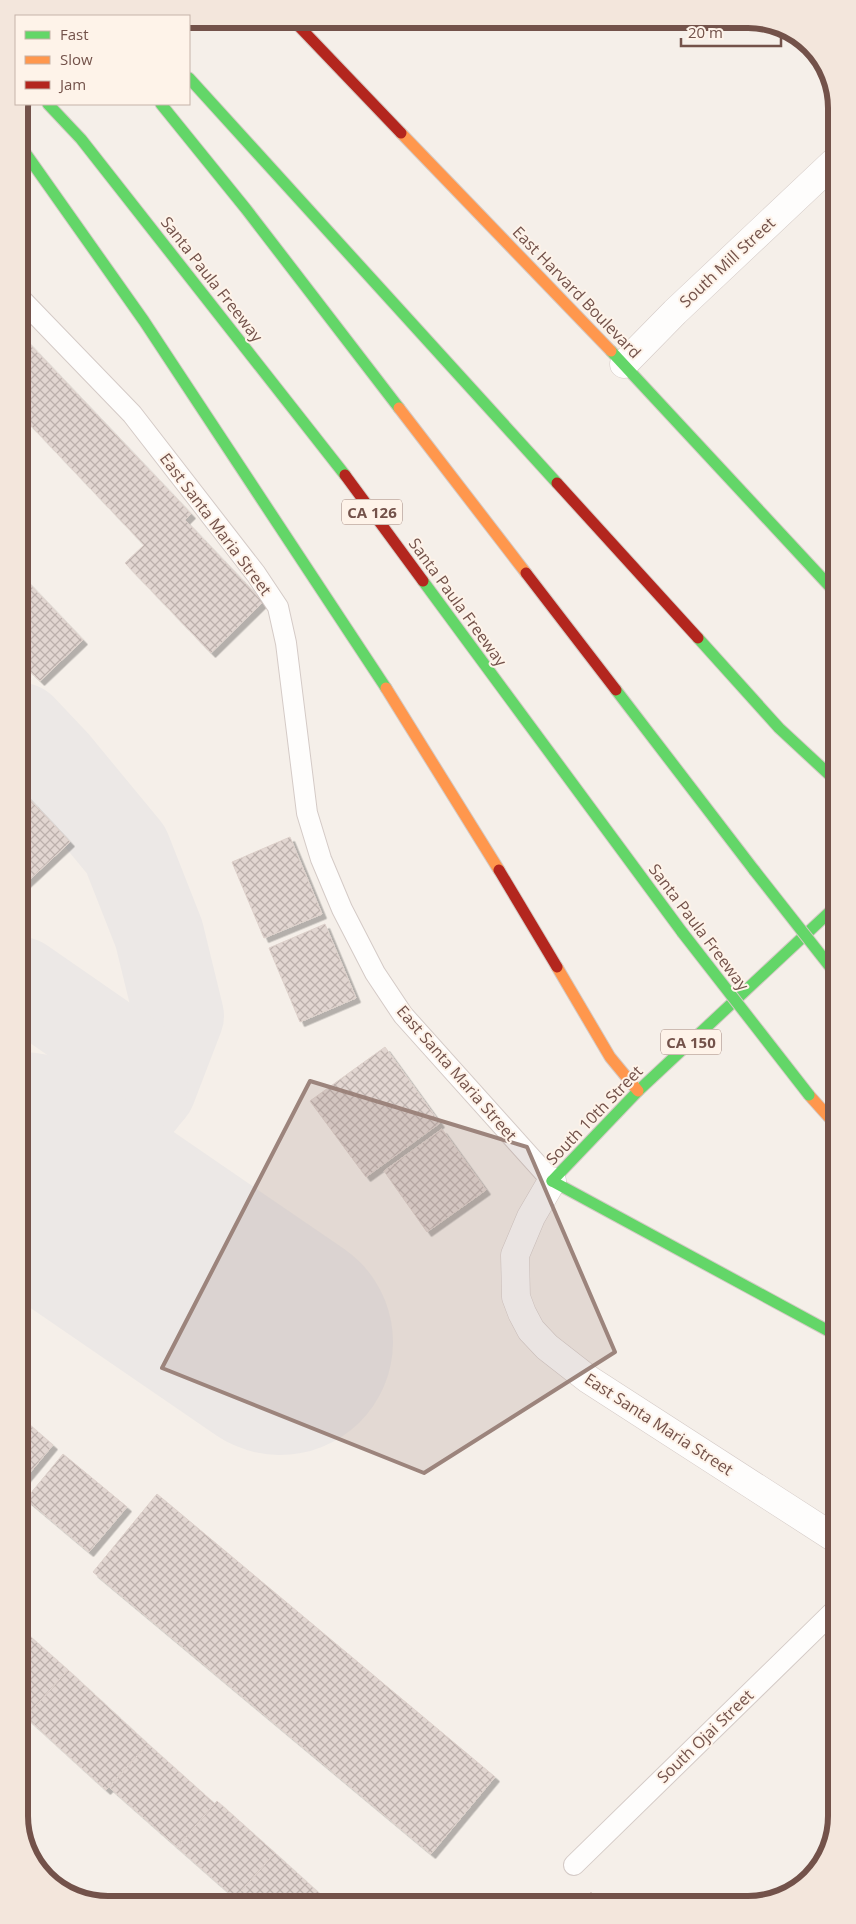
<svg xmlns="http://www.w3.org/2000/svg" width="856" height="1924" font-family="'Open Sans',sans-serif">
<defs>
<pattern id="building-cross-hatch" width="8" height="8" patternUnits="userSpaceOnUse" patternTransform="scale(1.25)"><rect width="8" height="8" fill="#e2d6d1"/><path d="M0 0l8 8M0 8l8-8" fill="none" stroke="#bcb0ac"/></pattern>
<filter id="shadow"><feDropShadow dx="4.5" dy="4.5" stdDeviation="0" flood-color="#0004"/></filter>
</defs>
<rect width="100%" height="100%" fill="#f5efe9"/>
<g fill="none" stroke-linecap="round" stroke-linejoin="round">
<g stroke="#ece8e6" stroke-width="90">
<path d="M21 728 55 764 126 850 159 934 179 1016 151 1089 98 1149 56 1188"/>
<path d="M21 982 135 1061 143 1083 141 1101"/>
</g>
<path stroke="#ece8e6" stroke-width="226" d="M22 1165 280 1342"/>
</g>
<g fill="url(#building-cross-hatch)" stroke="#ded1cb" filter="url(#shadow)">
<path d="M20 334 191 514 185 520 263 602 211 653 125 563 144 545 20 414Z"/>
<path d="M20 574 83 640 40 681 20 661Z"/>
<path d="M21 790 70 842 25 884 21 880Z"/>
<path d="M290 837 322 914 264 938 232 862Z"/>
<path d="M325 924 356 998 300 1022 269 948Z"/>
<path d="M385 1047 440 1123 366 1177 310 1101Z"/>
<path d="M442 1129 486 1190 427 1232 384 1171Z"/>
<path d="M22 1418 53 1445 23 1481Z"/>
<path d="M63 1454 127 1507 89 1552 26 1499Z"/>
<path d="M157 1494 495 1777 431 1854 93 1572Z"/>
<path d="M23 1630 68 1670 26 1717 23 1715Z"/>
<path d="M68 1670 148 1744 106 1790 26 1717Z"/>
<path d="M148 1744 215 1804 177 1847 109 1787Z"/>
<path d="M217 1801 275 1853 235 1898 177 1847Z"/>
<path d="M275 1853 330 1903 241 1904 235 1898Z"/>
<path d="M591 1892 600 1902H581Z"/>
</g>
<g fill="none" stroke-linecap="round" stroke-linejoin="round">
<defs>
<g id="lane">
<path d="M19 297 132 414 256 574 278 607 286 643 307 813 321 859 342 909 375 973 403 1015 552 1181"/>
<path d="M574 1865 837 1608"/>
</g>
<g id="street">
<path d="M624 364 675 312 833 163"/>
<path d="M552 1181 531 1217 515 1255 516 1297 522 1313 531 1330 547 1347 588 1379 836 1539"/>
</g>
<g id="fast">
<path d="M189 78 557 483"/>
<path d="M48 104 81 139 345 475"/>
<path d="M161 104 246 209 399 408"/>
<path d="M19 144 144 321 386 688"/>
<path d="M611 351 834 591"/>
<path d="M423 581 682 932"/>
<path d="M698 638 779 728 834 779"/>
<path d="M616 690 754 870"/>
<path d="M552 1181 638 1091 835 907"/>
<path d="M552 1181 836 1335"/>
</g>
<g id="slow">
<path d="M401 133 611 351"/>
<path d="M399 408 526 573"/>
<path d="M386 688 499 870"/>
<path d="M557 967 610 1057 638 1091"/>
<path d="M809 1095 835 1124"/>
</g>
<g id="jam">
<path d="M292 19 401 133"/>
<path d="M345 475 423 581"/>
<path d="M557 483 698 638"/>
<path d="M526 573 616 690"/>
<path d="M499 870 557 967"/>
</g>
</defs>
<use href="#lane" stroke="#d4cac6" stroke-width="22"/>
<use href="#street" stroke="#d4cac6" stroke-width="29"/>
<use href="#fast" stroke="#d4cac5" stroke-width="13"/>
<use href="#slow" stroke="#d4cac5" stroke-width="13"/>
<use href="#jam" stroke="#d4cac5" stroke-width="13"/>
<use href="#lane" stroke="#fefdfc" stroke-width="20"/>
<use href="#street" stroke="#fefdfc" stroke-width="28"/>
<use href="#fast" stroke="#63d668" stroke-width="11"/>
<use href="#slow" stroke="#ff974d" stroke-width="11"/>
<use href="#jam" stroke="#b3261e" stroke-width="11"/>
<defs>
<g id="fast-bridge">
<path d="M754 870 835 973"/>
<path d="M682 932 809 1095"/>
</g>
</defs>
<use href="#fast-bridge" stroke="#d4cac5" stroke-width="13" stroke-linecap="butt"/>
<use href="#fast-bridge" stroke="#63d668" stroke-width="11"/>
</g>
<path fill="#9c847c" fill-opacity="0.2" stroke="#9c847c" stroke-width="4" stroke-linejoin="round" d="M310 1081 527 1147 615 1352 424 1473 162 1368Z"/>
<g text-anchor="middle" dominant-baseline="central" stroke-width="4" stroke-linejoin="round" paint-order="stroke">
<g fill="#fef3e9" stroke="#9d827a" stroke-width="1">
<rect x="342" y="499.5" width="60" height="25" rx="4"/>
<rect x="661" y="1029.5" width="60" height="25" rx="4"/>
</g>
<g font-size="15" font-weight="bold" fill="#73524a">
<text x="372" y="512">CA 126</text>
<text x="691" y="1042">CA 150</text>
</g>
<g font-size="16" fill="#73524a" stroke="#fef3e9">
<text transform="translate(727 262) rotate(-43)">South Mill Street</text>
<text transform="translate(212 279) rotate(52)">Santa Paula Freeway</text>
<text transform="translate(577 292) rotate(46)">East Harvard Boulevard</text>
<text transform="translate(216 524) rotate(53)">East Santa Maria Street</text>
<text transform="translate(458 602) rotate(54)">Santa Paula Freeway</text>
<text transform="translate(699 927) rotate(53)">Santa Paula Freeway</text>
<text transform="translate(457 1073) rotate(49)">East Santa Maria Street</text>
<text transform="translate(594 1115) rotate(-46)">South 10th Street</text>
<text transform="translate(659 1424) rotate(33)">East Santa Maria Street</text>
<text transform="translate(705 1736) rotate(-44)">South Ojai Street</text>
</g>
</g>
<path d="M0 0H856V1924H0ZM108 28H748A80 80 0 0 1 828 108V1816A80 80 0 0 1 748 1896H108A80 80 0 0 1 28 1816V108A80 80 0 0 1 108 28Z" fill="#f3e6dc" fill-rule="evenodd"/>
<path fill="none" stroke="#73524a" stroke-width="6" d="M108 28H748A80 80 0 0 1 828 108V1816A80 80 0 0 1 748 1896H108A80 80 0 0 1 28 1816V108A80 80 0 0 1 108 28Z"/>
<rect x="15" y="15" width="175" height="90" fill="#fef3e9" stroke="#c6b3a9"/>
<rect x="25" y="31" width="25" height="8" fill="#63d668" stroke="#c6b3a9"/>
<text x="60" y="40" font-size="15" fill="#73524a">Fast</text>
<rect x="25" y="56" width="25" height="8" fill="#ff974d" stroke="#c6b3a9"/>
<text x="60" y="65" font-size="15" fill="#73524a">Slow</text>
<rect x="25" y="81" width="25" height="8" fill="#b3261e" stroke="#c6b3a9"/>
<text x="60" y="90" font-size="15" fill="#73524a">Jam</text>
<path d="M681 38v8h100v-8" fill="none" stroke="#73524a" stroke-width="2.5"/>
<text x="688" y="38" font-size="15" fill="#73524a" stroke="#fef3e9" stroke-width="4" paint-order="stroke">20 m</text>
</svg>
